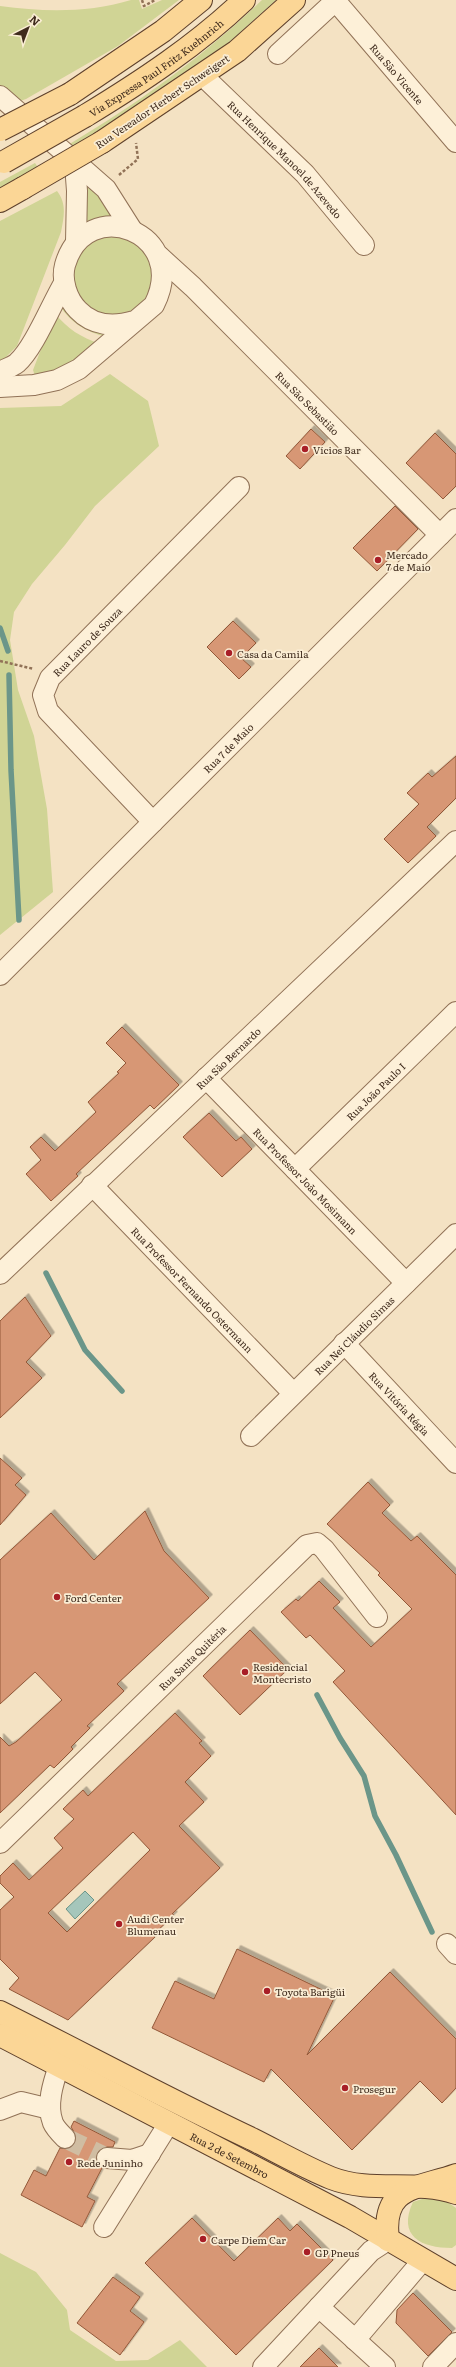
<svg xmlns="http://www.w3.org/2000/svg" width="456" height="2367" font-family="Literata,serif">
<defs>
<filter id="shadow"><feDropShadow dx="3.5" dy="-3.5" stdDeviation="0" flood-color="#0004"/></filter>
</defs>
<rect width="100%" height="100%" fill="#f4e2c3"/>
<g fill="#d0d495">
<path d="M131 0H139L142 9 162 0H179L118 46 26 99 20 101 0 88V6C44 12 88 13 131 0Z"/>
<path d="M262 0H276L217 53 71 150 68 145C138 103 203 57 262 0Z"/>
<path d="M35 163 39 169 0 191V182Z"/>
<path d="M84 180 120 218 86 222Z"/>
<path d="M57 191C67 204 64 216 61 232L17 346 0 363V221Z"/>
<circle cx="113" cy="275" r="40"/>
<path d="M62 297 106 331 107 337C86 332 71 323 59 305Z"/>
<path d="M55 313C67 329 81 337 100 344L68 369 35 376 33 370Z"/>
<path d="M110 374 148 401 159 446 95 506 65 545 32 584 14 612 10 640 18 690 34 736 47 809 53 892 0 935V408L61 406Z"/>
<path d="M425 2198 443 2199 456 2208V2245L452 2248C421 2248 397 2236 413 2202Z"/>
<path d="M0 2253 36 2272 67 2310 70 2330 116 2361 148 2360 180 2340 207 2367H0Z"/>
</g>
<path fill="#a5c6bb" stroke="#6b9689" d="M85 1891 94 1900 75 1919 66 1909Z"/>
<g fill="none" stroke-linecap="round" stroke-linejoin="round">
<g stroke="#6b9689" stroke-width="5.5">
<path d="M0 628 8 651"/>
<path d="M9 675 11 770 19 920"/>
<path d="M46 1273 85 1350 122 1391"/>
<path d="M317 1695 340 1738 364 1776 375 1816 396 1855 432 1932"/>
</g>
</g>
<g fill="#d79774" stroke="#935839" fill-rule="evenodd" filter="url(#shadow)">
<path d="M311 429 325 442 300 469 286 456Z"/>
<path d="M435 433 456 454V486L443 499 406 463Z"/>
<path d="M395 506 418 529 377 571 353 548Z"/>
<path d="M233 621 256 643 241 658 251 667 239 679 207 647Z"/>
<path d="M456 756V798L427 827 436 836 408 863 384 839 419 804 407 793 428 773 432 777Z"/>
<path d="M122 1027 179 1085 154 1109 150 1105 76 1174 78 1176 51 1201 26 1174 41 1160 30 1147 41 1137 55 1151 96 1112 88 1102 119 1073 117 1072 126 1063 106 1043Z"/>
<path d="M209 1113 236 1141 241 1137 252 1149 222 1177 183 1137Z"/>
<path d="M25 1297 51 1336 26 1362 42 1378 0 1418V1321Z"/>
<path d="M0 1458 22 1478 15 1485 26 1495 0 1525Z"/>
<path d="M368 1482 390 1505 382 1513 411 1541 417 1536 456 1575V1815L333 1682 345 1671 310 1635 306 1638 281 1612 296 1599 298 1601 319 1581 340 1602 333 1608 371 1647 412 1609 378 1575 380 1573 327 1524Z"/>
<path d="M145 1511 164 1551 209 1598 117 1684 124 1691 87 1726 90 1728 71 1747 73 1749 54 1768 50 1765 0 1813V1737L9 1746 16 1742 62 1700 35 1672 0 1704V1560L51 1513 94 1560Z"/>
<path d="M250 1630 288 1669 240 1715 203 1676Z"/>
<path d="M175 1713 202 1741 199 1743 211 1756 185 1782 204 1802 179 1826 220 1868 172 1914 174 1915 153 1935 155 1937 68 2020 9 1989 19 1978 0 1959V1910L14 1897 0 1883V1876L13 1863 29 1880 63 1848 54 1838 74 1819 63 1809 83 1790 88 1796ZM133 1832 150 1850 67 1932 48 1913Z"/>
<path d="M237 1949 335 1996 307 2055 390 1972 456 2039V2088L442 2103 420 2081 352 2150 271 2069 264 2082 152 2028 175 1981 214 1999Z"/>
<path d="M74 2121 115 2142 113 2147H102L97 2152 96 2163 102 2168 87 2197 95 2201 82 2227 21 2195 34 2170 46 2176 60 2148 68 2149 73 2146 76 2135 71 2127Z"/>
<path d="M192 2218 234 2261 278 2218 290 2231 297 2224 333 2260 236 2355 145 2263Z"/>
<path d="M113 2277 140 2297 130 2311 144 2322 120 2355 77 2323Z"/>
<path d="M413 2293 452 2332 428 2356 396 2323 397 2310Z"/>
<path d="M319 2348 338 2367H300Z"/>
</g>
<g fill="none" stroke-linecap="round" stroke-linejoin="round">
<path stroke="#d0bda2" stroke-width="20" stroke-dasharray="20 10" stroke-linecap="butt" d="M65 2138 107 2158"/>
<defs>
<g id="minor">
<path id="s1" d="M278 54 331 5H339L456 142"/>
<path id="s2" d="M203 76 305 174 364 245"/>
<path d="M0 96 106 189 132 230"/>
<path d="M75 164 77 191 76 242"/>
<path id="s3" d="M159 256 193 287 440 535"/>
<path d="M0 372C5 369 12 367 17 363 34 348 51 305 64 283"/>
<path d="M0 387 34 385 57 380 79 369 154 305C191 233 86 192 65 265 61 280 67 299 78 310 93 326 114 327 134 321"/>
<path id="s4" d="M153 822 48 711 43 695 50 678 239 487"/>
<path id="s5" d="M0 975 456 519"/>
<path id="s6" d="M206 1078 406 1283"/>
<path id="s7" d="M295 1169 456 1012"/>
<path id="s8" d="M92 1185 293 1393"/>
<path id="s9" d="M0 1274 456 841"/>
<path id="s10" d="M344 1343 456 1463"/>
<path id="s11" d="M251 1436 456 1234"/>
<path id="s12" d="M0 1843 307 1545 317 1543 324 1549 377 1617"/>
<path d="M447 1944 456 1954"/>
<path d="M59 2066C53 2083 46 2105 53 2123 55 2128 61 2134 65 2138"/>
<path d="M0 2110 21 2102 50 2109"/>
<path d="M107 2158 132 2160 150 2154"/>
<path d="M104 2227 169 2123"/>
<path d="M319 2307 385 2367"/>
<path d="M355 2340 423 2260"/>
<path d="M263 2367 371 2251 388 2240"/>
<path d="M433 2367 456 2343"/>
</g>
<g id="major">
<path d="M70 94 163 31 201 0"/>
<path id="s13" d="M85 116C141 82 197 45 244 0"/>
<path d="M102 142 237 51 294 0"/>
<path d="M0 201 23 188"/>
<path d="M0 2012C84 2054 167 2099 252 2139 278 2152 304 2167 331 2178 372 2194 415 2179 456 2193"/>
<path id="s14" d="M0 2035 350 2217 456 2279"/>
<path d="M388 2240C381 2185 417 2189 456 2175"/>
</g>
</defs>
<use href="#minor" stroke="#917257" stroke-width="22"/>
<use href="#major" stroke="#5e402b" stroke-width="24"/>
<g stroke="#917257" stroke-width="2.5" stroke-dasharray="3 2" stroke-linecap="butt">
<path d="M142 0 144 6 155 0"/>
<path d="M119 175 138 159 136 143"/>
<path d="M0 661 34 669"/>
</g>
<use href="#minor" stroke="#fdf0d8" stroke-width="20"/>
<use href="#major" stroke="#fbd696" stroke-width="22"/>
<defs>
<g id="major-bridge">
<path d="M0 130 70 94"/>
<path d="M4 162 85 116"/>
<path d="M23 188 102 142"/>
</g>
</defs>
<use href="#major-bridge" stroke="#5e402b" stroke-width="24" stroke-linecap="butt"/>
<use href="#major-bridge" stroke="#fbd696" stroke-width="22"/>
</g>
<g fill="#a81e27" stroke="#faedd4" stroke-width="1.5">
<circle cx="305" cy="449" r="4"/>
<circle cx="378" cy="560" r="4"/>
<circle cx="229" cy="653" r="4"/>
<circle cx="57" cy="1597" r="4"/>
<circle cx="245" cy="1672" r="4"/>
<circle cx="119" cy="1924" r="4"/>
<circle cx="267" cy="1991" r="4"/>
<circle cx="345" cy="2088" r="4"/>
<circle cx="69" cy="2162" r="4"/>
<circle cx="203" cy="2239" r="4"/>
<circle cx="307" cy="2252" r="4"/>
</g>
<g text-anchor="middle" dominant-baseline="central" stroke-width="3.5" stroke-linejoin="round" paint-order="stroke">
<g font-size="10" fill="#3f2b1d" stroke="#faedd4">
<text stroke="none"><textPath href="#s13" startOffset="86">Via Expressa Paul Fritz Kuehnrich</textPath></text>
<text stroke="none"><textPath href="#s1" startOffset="170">Rua São Vicente</textPath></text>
<text transform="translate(162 101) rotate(-34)">Rua Vereador Herbert Schweigert</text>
<text stroke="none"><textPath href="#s2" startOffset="117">Rua Henrique Manoel de Azevedo</textPath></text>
<text stroke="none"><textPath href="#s3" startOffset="209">Rua São Sebastião</textPath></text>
<text stroke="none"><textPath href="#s4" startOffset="240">Rua Lauro de Souza</textPath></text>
<text stroke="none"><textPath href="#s5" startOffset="322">Rua 7 de Maio</textPath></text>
<text stroke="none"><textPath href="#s9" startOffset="314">Rua São Bernardo</textPath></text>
<text stroke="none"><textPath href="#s7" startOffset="112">Rua João Paulo I</textPath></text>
<text stroke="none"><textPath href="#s6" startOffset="143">Rua Professor João Mosimann</textPath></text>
<text stroke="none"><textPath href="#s8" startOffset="145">Rua Professor Fernando Ostermann</textPath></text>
<text stroke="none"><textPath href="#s11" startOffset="144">Rua Nei Cláudio Simas</textPath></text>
<text stroke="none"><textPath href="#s10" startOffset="82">Rua Vitória Régia</textPath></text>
<text stroke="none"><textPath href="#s12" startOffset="267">Rua Santa Quitéria</textPath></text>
<text stroke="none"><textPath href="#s14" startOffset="259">Rua 2 de Setembro</textPath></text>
</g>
<g font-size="10" fill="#3f2b1d" stroke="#faedd4" text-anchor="start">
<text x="313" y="449">Vícios Bar</text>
<text x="386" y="554">Mercado<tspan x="386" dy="12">7 de Maio</tspan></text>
<text x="237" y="653">Casa da Camila</text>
<text x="65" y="1597">Ford Center</text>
<text x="253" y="1666">Residencial<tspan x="253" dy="12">Montecristo</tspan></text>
<text x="127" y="1918">Audi Center<tspan x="127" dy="12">Blumenau</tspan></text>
<text x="275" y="1991">Toyota Barigüi</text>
<text x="353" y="2088">Prosegur</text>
<text x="77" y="2162">Rede Juninho</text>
<text x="211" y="2239">Carpe Diem Car</text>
<text x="315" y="2252">GP Pneus</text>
</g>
</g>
<g transform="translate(28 28) rotate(42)" stroke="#faedd4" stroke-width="3" paint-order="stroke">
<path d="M0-3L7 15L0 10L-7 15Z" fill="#3f2b1d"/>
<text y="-6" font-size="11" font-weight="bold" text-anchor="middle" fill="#3f2b1d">N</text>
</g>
</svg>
